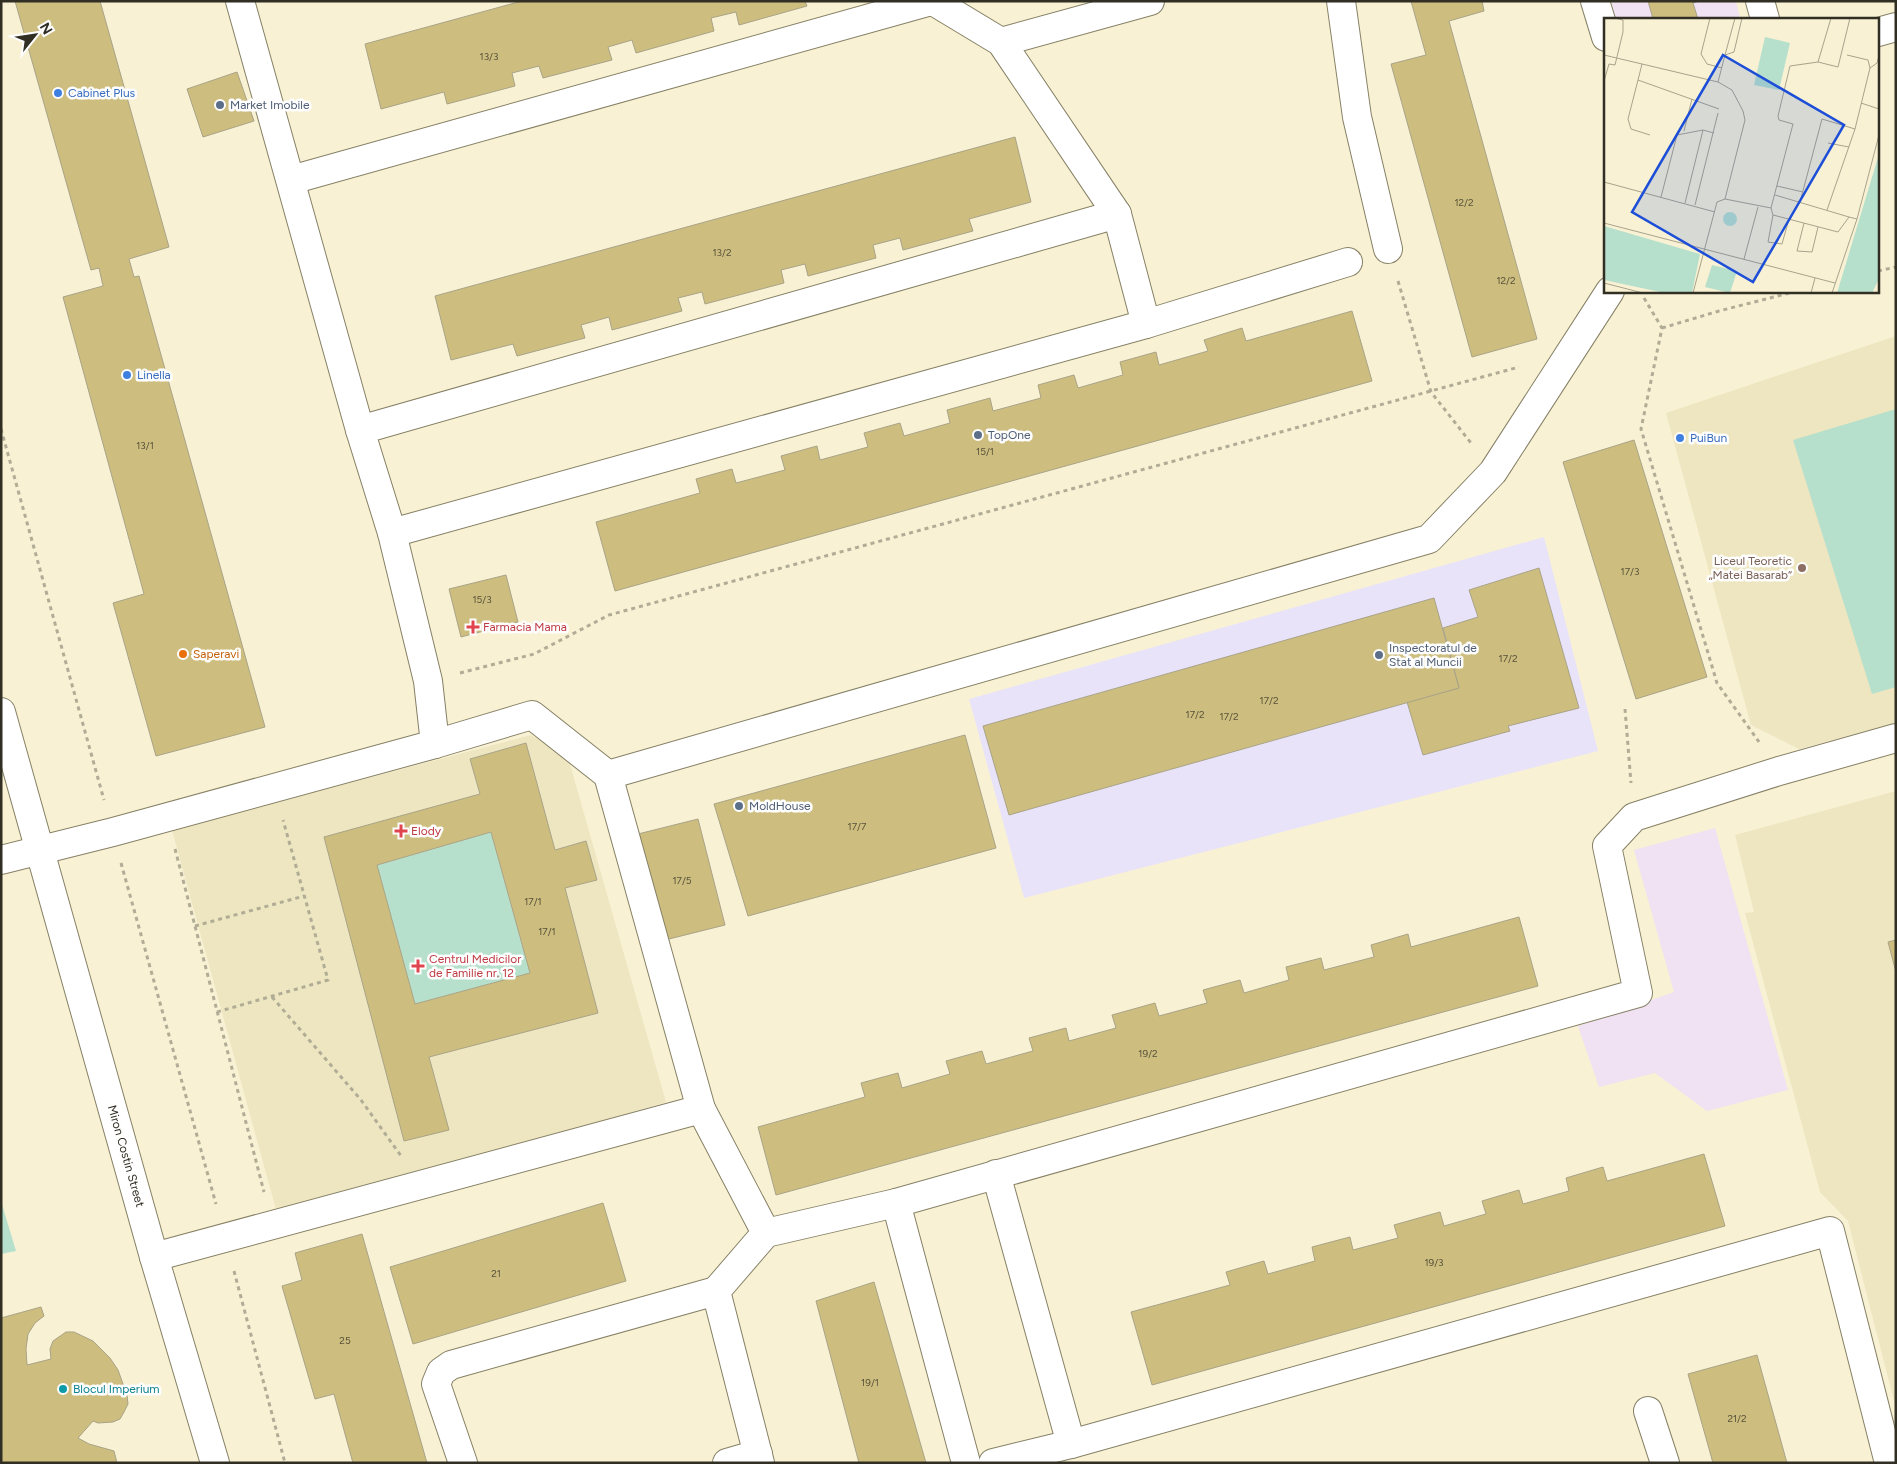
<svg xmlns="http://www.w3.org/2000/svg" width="1897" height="1464" font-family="Figtree,sans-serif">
<rect width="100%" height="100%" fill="#f8f1d4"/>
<path fill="#e9e3f9" d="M1544 537 1598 751 1024 898 969 699Z"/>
<g fill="#f0e1f3">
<path d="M1611 1H1736L1740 19H1616Z"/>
<path d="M1715 828 1788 1090 1707 1111 1655 1073 1599 1087 1578 1026 1674 992 1634 850Z"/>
</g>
<g fill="#eee6c1">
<path d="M1896 336V723L1799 749 1751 725 1666 413Z"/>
<path d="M531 735 568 757 666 1102 278 1217 172 830Z"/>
<path d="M1896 791V1409L1848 1221 1820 1192 1745 913 1754 912 1735 835Z"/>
</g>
<g fill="#b7e0cc">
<path d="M1896 409V687L1872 694 1793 440Z"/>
<path d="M491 832 530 973 415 1004 377 865Z"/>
<path d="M1 1201 16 1251 1 1254Z"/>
</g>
<g fill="#cdbe7f" stroke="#a9a387" fill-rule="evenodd">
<path d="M15 1H100L169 247 129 259 134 277 139 276 265 727 156 756 113 603 144 594 63 297 103 286 99 268 91 270Z"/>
<path d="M522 1H805L807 6 739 25 736 12 711 18 714 31 636 53 632 40 608 47 612 60 543 78 539 66 512 73 515 86 447 104 444 92 381 109 365 44Z"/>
<path d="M1411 1H1482L1484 11 1449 21 1537 339 1472 357 1391 64 1426 55Z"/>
<path d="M1648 1H1699L1693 3 1698 19H1653Z"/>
<path d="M237 72 254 121 203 137 187 89Z"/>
<path d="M1015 137 1031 202 969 219 973 231 903 250 900 238 873 245 876 258 808 276 805 264 781 270 784 283 705 304 702 292 678 298 682 311 612 330 609 317 581 325 585 338 517 356 513 344 451 360 435 296Z"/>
<path d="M1352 311 1372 381 615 591 596 522 700 493 696 479 732 469 736 483 785 470 781 456 817 446 820 460 868 447 864 433 900 423 904 436 950 423 947 410 990 398 993 411 1041 398 1038 385 1074 375 1078 388 1123 375 1120 362 1156 352 1159 365 1208 351 1204 340 1242 328 1246 341Z"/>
<path d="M1634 440 1707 677 1636 699 1563 462Z"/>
<path d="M1539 568 1579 708 1508 726 1510 731 1423 755 1407 702 1459 688 1443 628 1478 617 1469 590Z"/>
<path d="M506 575 518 622 461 637 449 589Z"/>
<path d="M1434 598 1459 688 1009 815 983 726Z"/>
<path d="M965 735 996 848 748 916 714 804Z"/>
<path d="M526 743 555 850 586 841 597 880 565 888 598 1013 429 1057 449 1130 404 1141 324 837 480 794 470 759ZM491 832 530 973 415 1004 377 865Z"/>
<path d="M698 819 725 925 665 940 638 834Z"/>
<path d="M1519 917 1538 986 776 1195 758 1127 865 1097 861 1083 898 1073 902 1088 950 1074 946 1061 982 1051 986 1064 1033 1051 1029 1038 1066 1028 1069 1041 1116 1028 1112 1015 1155 1003 1159 1016 1207 1003 1203 990 1240 980 1244 993 1289 980 1286 967 1321 958 1324 970 1374 957 1371 945 1408 934 1411 947Z"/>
<path d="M1896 940V972L1888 942Z"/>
<path d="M1704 1154 1725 1226 1152 1385 1131 1312 1230 1285 1226 1272 1264 1261 1268 1274 1315 1261 1312 1247 1350 1237 1353 1250 1398 1238 1394 1225 1440 1212 1444 1226 1486 1214 1482 1201 1519 1190 1523 1204 1569 1191 1566 1178 1603 1167 1607 1181Z"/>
<path d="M603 1203 626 1281 413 1344 390 1267Z"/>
<path d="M362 1234 427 1463H353L334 1394 315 1399 282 1286 302 1280 295 1253Z"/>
<path d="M874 1282 926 1463H859L816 1301Z"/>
<path d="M41 1307 44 1316 35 1323 28 1334 26 1349 27 1365 51 1359 50 1349 53 1341 66 1332H74L93 1341 110 1358 118 1370 127 1395 128 1404 124 1412 120 1419 113 1422 98 1423 93 1421 78 1438 89 1444 114 1451 117 1463H1V1318Z"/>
<path d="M1757 1355 1787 1463H1713L1688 1374Z"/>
</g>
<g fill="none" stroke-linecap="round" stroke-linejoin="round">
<defs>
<g id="minor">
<path d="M240 1 360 430 392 533 428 681 435 744"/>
<path d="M933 1 1001 42 1117 214"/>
<path d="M1341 1 1357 117 1388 249"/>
<path d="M1595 1 1606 37"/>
<path d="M1760 1 1765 19"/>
<path d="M1878 32 1896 27"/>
<path d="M1001 42 1150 1"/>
<path d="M291 180 931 1"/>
<path d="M360 430 1117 214 1146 324"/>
<path d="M392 533 1146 324 1348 262"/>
<path d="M1 712 154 1257 215 1463"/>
<path d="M608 775 701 1109 766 1233"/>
<path d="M1 860 113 832 435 744 532 715 608 775 1429 539 1493 472 1610 291"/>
<path d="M996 1174 1071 1444"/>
<path d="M896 1203 966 1463"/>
<path d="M154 1257 701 1109"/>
<path d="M1648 1411 1665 1463"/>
<path d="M463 1463 436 1384 441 1372 451 1365 716 1291"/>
<path d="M727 1463 758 1454"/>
<path d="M760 1463 716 1291 766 1233 896 1203 1638 993 1607 846 1634 817 1779 771 1896 738"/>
<path d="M993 1463 1071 1444 1830 1231 1889 1463"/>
</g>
</defs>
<use href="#minor" stroke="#868066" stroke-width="30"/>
<g stroke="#b1ac95" stroke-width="3" stroke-dasharray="4 4" stroke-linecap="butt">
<path d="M1878 271 1896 267"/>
<path d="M1398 281 1431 392 1471 443"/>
<path d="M1644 298 1662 328 1641 429 1717 683 1759 742"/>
<path d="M1662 328 1719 311 1797 291"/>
<path d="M1 429 104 800"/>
<path d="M460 673 534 654 609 615 1519 367"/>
<path d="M1625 709 1631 783"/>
<path d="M175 849 264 1192"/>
<path d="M121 863 216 1204"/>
<path d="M195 926 304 896"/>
<path d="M272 997 361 1100 401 1156"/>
<path d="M217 1012 328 980 283 820"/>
<path d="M234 1271 285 1463"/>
</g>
<use href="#minor" stroke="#fff" stroke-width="28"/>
</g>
<g fill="#3f7fe0" stroke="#fefefe" stroke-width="2">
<circle cx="58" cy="93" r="5"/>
<circle cx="127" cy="375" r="5"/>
<circle cx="1680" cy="438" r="5"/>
</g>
<g fill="#5c6f8a" stroke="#fefefe" stroke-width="2">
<circle cx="220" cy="105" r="5"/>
<circle cx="978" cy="435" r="5"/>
<circle cx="1379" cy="655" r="5"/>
<circle cx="739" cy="806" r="5"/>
</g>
<circle fill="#8d6e63" stroke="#fefefe" stroke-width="2" cx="1802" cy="568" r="5"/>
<g fill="#e0444e" stroke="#fefefe" stroke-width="2">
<path d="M470.5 619.5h5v5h5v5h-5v5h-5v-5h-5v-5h5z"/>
<path d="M398.5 823.5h5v5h5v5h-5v5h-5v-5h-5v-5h5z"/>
<path d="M415.5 958.5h5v5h5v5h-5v5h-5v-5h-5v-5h5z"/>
</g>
<circle fill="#e8710a" stroke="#fefefe" stroke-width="2" cx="183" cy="654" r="5"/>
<circle fill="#0f9aa8" stroke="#fefefe" stroke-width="2" cx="63" cy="1389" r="5"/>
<g text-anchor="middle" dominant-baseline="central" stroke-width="5" stroke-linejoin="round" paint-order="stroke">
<g font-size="10" fill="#58523a">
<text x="489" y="56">13/3</text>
<text x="1464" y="202">12/2</text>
<text x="722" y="252">13/2</text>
<text x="1506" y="280">12/2</text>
<text x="145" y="445">13/1</text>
<text x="985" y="451">15/1</text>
<text x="1630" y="571">17/3</text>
<text x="482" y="599">15/3</text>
<text x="1508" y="658">17/2</text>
<text x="1269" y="700">17/2</text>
<text x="1195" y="714">17/2</text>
<text x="1229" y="716">17/2</text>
<text x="857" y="826">17/7</text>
<text x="682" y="880">17/5</text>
<text x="533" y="901">17/1</text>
<text x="547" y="931">17/1</text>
<text x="1148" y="1053">19/2</text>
<text x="1434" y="1262">19/3</text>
<text x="496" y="1273">21</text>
<text x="345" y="1340">25</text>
<text x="870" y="1382">19/1</text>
<text x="1737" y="1418">21/2</text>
</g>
<g font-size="12" fill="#366cbe" stroke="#fefefe" text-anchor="start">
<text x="68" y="93">Cabinet Plus</text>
<text x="137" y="375">Linella</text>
<text x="1690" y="438">PuiBun</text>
</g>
<g font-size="12" fill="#4e5e75" stroke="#fefefe" text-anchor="start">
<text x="230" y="105">Market Imobile</text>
<text x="988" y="435">TopOne</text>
<text x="1389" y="648">Inspectoratul de<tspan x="1389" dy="14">Stat al Muncii</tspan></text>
<text x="749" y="806">MoldHouse</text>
</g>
<g font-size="12" fill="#785e54" stroke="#fefefe" text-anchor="end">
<text x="1792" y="561">Liceul Teoretic<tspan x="1792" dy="14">„Matei Basarab“</tspan></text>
</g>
<g font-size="12" fill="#be3a42" stroke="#fefefe" text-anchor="start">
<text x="483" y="627">Farmacia Mama</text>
<text x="411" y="831">Elody</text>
<text x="429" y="959">Centrul Medicilor<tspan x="429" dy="14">de Familie nr. 12</tspan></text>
</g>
<g font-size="12" fill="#c56008" stroke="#fefefe" text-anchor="start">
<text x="193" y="654">Saperavi</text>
</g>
<g font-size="12" fill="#312e23" stroke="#fefefe">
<text transform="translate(126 1156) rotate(74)">Miron Costin Street</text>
</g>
<g font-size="12" fill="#0d838f" stroke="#fefefe" text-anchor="start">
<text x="73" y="1389">Blocul Imperium</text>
</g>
</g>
<g transform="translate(1604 18)">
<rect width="275" height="275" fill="#f8f1d4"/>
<path d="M161 19 186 25 175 72 150 67ZM275 136V261L268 275H233ZM119 201a7 7 0 1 1 14 0a7 7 0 1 1-14 0ZM0 208 96 236 88 275H61L0 262ZM108 247 133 253 126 275 101 269Z" fill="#b7e0cc"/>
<path fill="none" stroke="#a8a38d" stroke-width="1" d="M106 0 97 36 103 46 118 50M227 0 214 44 186 48 174 98 175 102 189 106 167 190 169 197 234 214 245 199 253 201M0 37 114 64 128 72 139 93 141 102 121 181 113 184 89 275M121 37 131 0M243 37 264 42 266 50M214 44 234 49 246 0M38 46 34 62 115 91M34 62 24 101 27 111 46 117M0 63 5 46 11 47 19 14V2L11 0M114 64 121 37 130 34 138 0M257 85 275 91M80 113 88 81M224 125 245 129M0 164 111 194M173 168 199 174M171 177 245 199M57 179 73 117 99 112M121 181 167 190M196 184 218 101 251 111M81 185 99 112 110 115M91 187 114 95M223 192 251 111 266 50 273 45 275 38M169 197 164 224 178 226 185 201M0 205 231 265M200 205 193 233 208 234 214 209M140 241 154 189M0 265 39 275M207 275 211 260M228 275 253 201 275 117"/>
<path fill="#1d4ed8" fill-opacity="0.15" stroke="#1d4ed8" stroke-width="2.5" d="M119 37 240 107 149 264 28 194Z"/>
<rect width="275" height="275" fill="none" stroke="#312e23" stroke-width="2.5"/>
</g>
<rect width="1897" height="1464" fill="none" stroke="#312e23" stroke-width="5"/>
<g transform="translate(35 35) rotate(60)" stroke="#fefefe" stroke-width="4" paint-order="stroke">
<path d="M0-4L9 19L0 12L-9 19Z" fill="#312e23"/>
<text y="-8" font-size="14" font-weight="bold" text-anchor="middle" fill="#312e23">N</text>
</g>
</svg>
